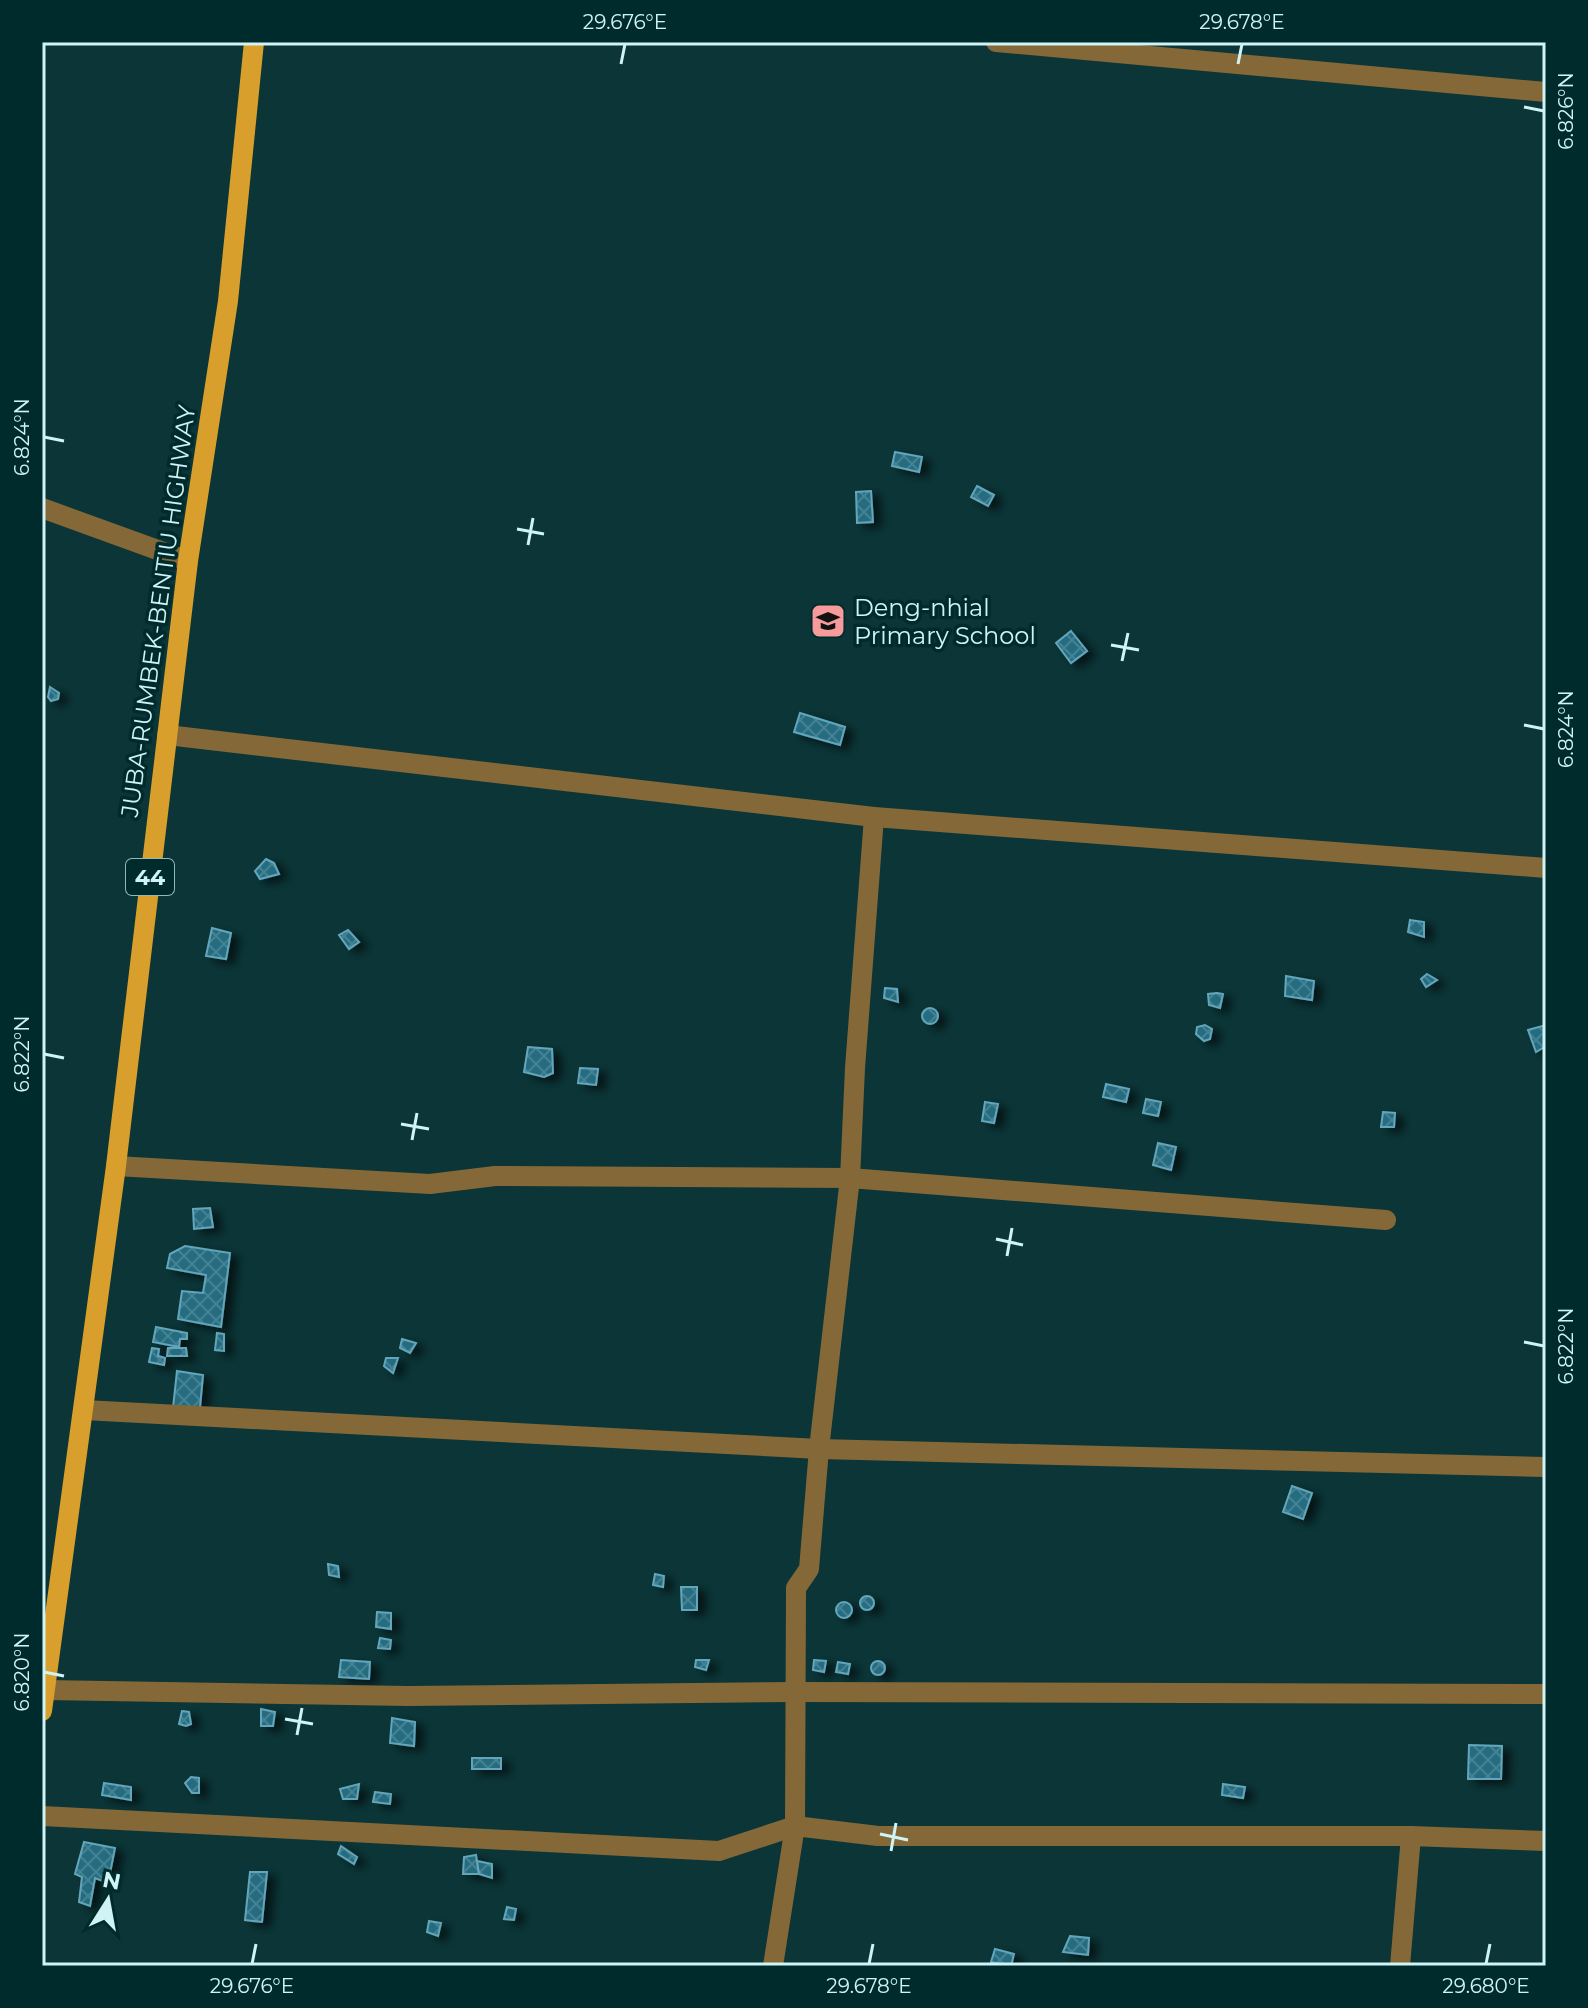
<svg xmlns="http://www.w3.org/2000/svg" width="1588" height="2008" font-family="Montserrat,sans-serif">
<defs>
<pattern id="building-cross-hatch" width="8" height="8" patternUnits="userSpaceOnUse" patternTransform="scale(2)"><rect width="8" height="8" fill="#266c80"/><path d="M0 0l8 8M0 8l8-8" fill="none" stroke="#448293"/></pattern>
<filter id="shadow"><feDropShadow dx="8" dy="4.5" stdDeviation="4" flood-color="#0009"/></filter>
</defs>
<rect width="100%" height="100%" fill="#0b3537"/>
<g fill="url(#building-cross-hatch)" stroke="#63a6bb" stroke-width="2" filter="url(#shadow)">
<path d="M895 452 922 457 919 472 892 466Z"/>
<path d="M977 486 994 495 988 506 971 497Z"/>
<path d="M871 491 873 522 857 523 856 492Z"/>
<path d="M1071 631 1087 651 1071 663 1056 643Z"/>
<path d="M50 687 59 693 58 699 51 701 48 697Z"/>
<path d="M800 713 845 727 840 745 794 732Z"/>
<path d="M266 859 274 863 279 874 260 879 255 871Z"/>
<path d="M1410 920 1424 922V937L1408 932Z"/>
<path d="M212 928 231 933 226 959 206 956Z"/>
<path d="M348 930 359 942 349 949 339 935Z"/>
<path d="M1427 974 1437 980 1426 987 1421 979Z"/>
<path d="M1286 976 1314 981 1312 1000 1285 996Z"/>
<path d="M885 988 897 989 898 1002 884 998Z"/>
<path d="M1217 993 1223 994 1220 1008 1209 1005 1208 994Z"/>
<circle cx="930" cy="1016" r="8"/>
<path d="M1205 1025 1212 1029 1210 1039 1204 1041 1196 1034 1197 1027Z"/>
<path d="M1546 1025V1046L1536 1052 1528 1030Z"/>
<path d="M528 1047 552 1049 553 1073 544 1077 524 1072Z"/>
<path d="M580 1068 598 1069 596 1085 578 1083Z"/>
<path d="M1106 1084 1129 1089 1126 1102 1103 1097Z"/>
<path d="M1146 1099 1161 1102 1158 1116 1143 1113Z"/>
<path d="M985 1102 998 1104 994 1123 982 1121Z"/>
<path d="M1383 1112 1395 1113 1394 1127H1381Z"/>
<path d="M1158 1143 1176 1147 1171 1170 1153 1165Z"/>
<path d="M210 1208 213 1227 194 1229 193 1209Z"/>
<path d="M185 1246 230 1253 221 1327 178 1319 182 1291 203 1293 206 1275 167 1268 170 1254Z"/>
<path d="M156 1327 187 1333V1339H180L179 1347 153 1342Z"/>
<path d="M217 1333 224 1334V1351L215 1350Z"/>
<path d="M402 1339 416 1343 410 1353 400 1348Z"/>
<path d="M152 1348 159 1349 158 1356 165 1358 164 1365 149 1362Z"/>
<path d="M168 1348H186L187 1356H167Z"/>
<path d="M386 1358H398L393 1373 384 1366Z"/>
<path d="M177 1371 203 1375 200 1407 173 1408Z"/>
<path d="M1292 1486 1312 1493 1303 1519 1283 1512Z"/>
<path d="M328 1564 338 1566 339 1577 329 1575Z"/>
<path d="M655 1574 664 1576 663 1587 653 1585Z"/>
<path d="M681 1587H697V1610H682Z"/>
<circle cx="867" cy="1603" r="7"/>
<circle cx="844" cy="1610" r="8"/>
<path d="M377 1612 391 1613V1629L376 1627Z"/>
<path d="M380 1638 391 1640 390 1649 378 1648Z"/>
<path d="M341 1660 370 1662 369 1679 339 1677Z"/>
<path d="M696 1660H709L706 1670 695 1667Z"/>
<path d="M814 1660 826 1661 824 1672 813 1670Z"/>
<circle cx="878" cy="1668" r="7"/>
<path d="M838 1662 850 1664 848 1674 836 1672Z"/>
<path d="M261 1709 275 1712 273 1726H261Z"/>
<path d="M182 1711 189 1712 191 1724 186 1726 179 1724Z"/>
<path d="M392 1718 415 1722 414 1746 390 1743Z"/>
<path d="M1469 1745 1502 1746 1501 1779H1468Z"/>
<rect x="472" y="1758" width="29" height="11"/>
<path d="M191 1777 199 1778V1793H192L185 1783Z"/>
<path d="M104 1783 131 1787V1800L102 1795Z"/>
<path d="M359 1784 357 1799H343L340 1789Z"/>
<path d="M1223 1784 1245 1787 1243 1798 1222 1795Z"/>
<path d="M375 1792 391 1794 390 1804 373 1802Z"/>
<path d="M84 1842 115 1848 108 1883 95 1878 90 1906 79 1902 82 1877 75 1874Z"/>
<path d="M341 1846 357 1857 354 1864 338 1854Z"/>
<path d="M476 1855 479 1874H463L464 1857Z"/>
<path d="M477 1861 492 1864V1878L479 1874Z"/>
<path d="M250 1872H267L262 1922 245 1920Z"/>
<path d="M507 1907 516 1909 514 1920 504 1919Z"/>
<path d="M429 1921 441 1923 438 1936 427 1932Z"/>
<path d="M1070 1936 1089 1938 1088 1955 1063 1952Z"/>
<path d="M995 1949 1014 1954 1011 1966 991 1962Z"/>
</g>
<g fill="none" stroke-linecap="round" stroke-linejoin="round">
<g stroke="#846838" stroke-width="20">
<path d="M996 42 1546 92"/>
<path d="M42 508 188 561"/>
<path d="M167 735 874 817 1546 868"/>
<path d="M116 1166 430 1184 495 1176 850 1178 1386 1220"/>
<path d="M84 1410 819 1449 1546 1467"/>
<path d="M45 1690 408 1696 794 1692 1546 1694"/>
<path d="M42 1816 719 1851 795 1826 878 1836H1411L1546 1841"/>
<path d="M773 1966 795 1826 796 1588 809 1569 819 1449 850 1178 855 1068 874 817"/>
<path d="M1400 1966 1411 1836"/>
</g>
<path stroke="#d99f2c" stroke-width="20" d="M42 1711 116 1166 188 561 228 301 254 42"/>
</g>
<path fill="none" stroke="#d0f4f6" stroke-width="3" d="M621 64 625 44M1238 64 1242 44M1524 107 1544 111M44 437 64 441M517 529 544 534M528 545 533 518M1111 645 1139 650M1122 661 1128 633M1524 725 1544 729M44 1054 64 1058M401 1124 429 1129M412 1140 417 1113M996 1239 1023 1245M1007 1256 1012 1228M1524 1342 1544 1346M44 1672 64 1676M285 1719 313 1724M297 1735 302 1708M880 1834 908 1840M891 1851 896 1823M252 1964 256 1944M869 1964 873 1944M1486 1964 1490 1944"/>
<defs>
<symbol id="school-square" viewBox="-11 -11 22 22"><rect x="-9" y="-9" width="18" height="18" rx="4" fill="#f59b9b" stroke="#002b2d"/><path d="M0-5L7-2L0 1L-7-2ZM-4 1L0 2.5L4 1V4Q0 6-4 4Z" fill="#111"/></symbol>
</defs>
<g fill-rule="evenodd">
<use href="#school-square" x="808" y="601" width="40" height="40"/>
</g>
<g text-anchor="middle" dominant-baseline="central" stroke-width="7" stroke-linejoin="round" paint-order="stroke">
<rect fill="#002b2d" stroke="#92b8ba" stroke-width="2" x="126" y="859" width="48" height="36" rx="6"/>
<g font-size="22" font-weight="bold" fill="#d0f4f6">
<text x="150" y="877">44</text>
</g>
<g font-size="24" fill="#d0f4f6" stroke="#002b2d" text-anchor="start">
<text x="854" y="607">Deng-nhial<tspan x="854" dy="28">Primary School</tspan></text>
</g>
<g font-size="24" fill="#d0f4f6" stroke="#002b2d">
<text transform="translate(158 611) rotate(-82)">JUBA-RUMBEK-BENTIU HIGHWAY</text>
</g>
</g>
<rect width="1588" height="2008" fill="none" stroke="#002b2d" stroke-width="88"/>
<g transform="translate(108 1900) rotate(11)" stroke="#002b2d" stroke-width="6" paint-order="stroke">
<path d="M0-6L14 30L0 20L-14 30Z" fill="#d0f4f6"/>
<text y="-12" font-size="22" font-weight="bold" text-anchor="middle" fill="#d0f4f6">N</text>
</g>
<rect x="44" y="44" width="1500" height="1920" fill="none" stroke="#d0f4f6" stroke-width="3"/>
<g font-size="20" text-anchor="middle" fill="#d0f4f6">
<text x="625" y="29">29.676°E</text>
<text x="1242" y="29">29.678°E</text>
<text transform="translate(1566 111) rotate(-90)" y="7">6.826°N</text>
<text transform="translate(22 437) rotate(-90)" y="7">6.824°N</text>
<text transform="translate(1566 729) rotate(-90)" y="7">6.824°N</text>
<text transform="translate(22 1054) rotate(-90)" y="7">6.822°N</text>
<text transform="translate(1566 1346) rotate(-90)" y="7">6.822°N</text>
<text transform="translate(22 1672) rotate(-90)" y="7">6.820°N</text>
<text x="252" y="1993">29.676°E</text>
<text x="869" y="1993">29.678°E</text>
<text x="1486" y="1993">29.680°E</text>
</g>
</svg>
